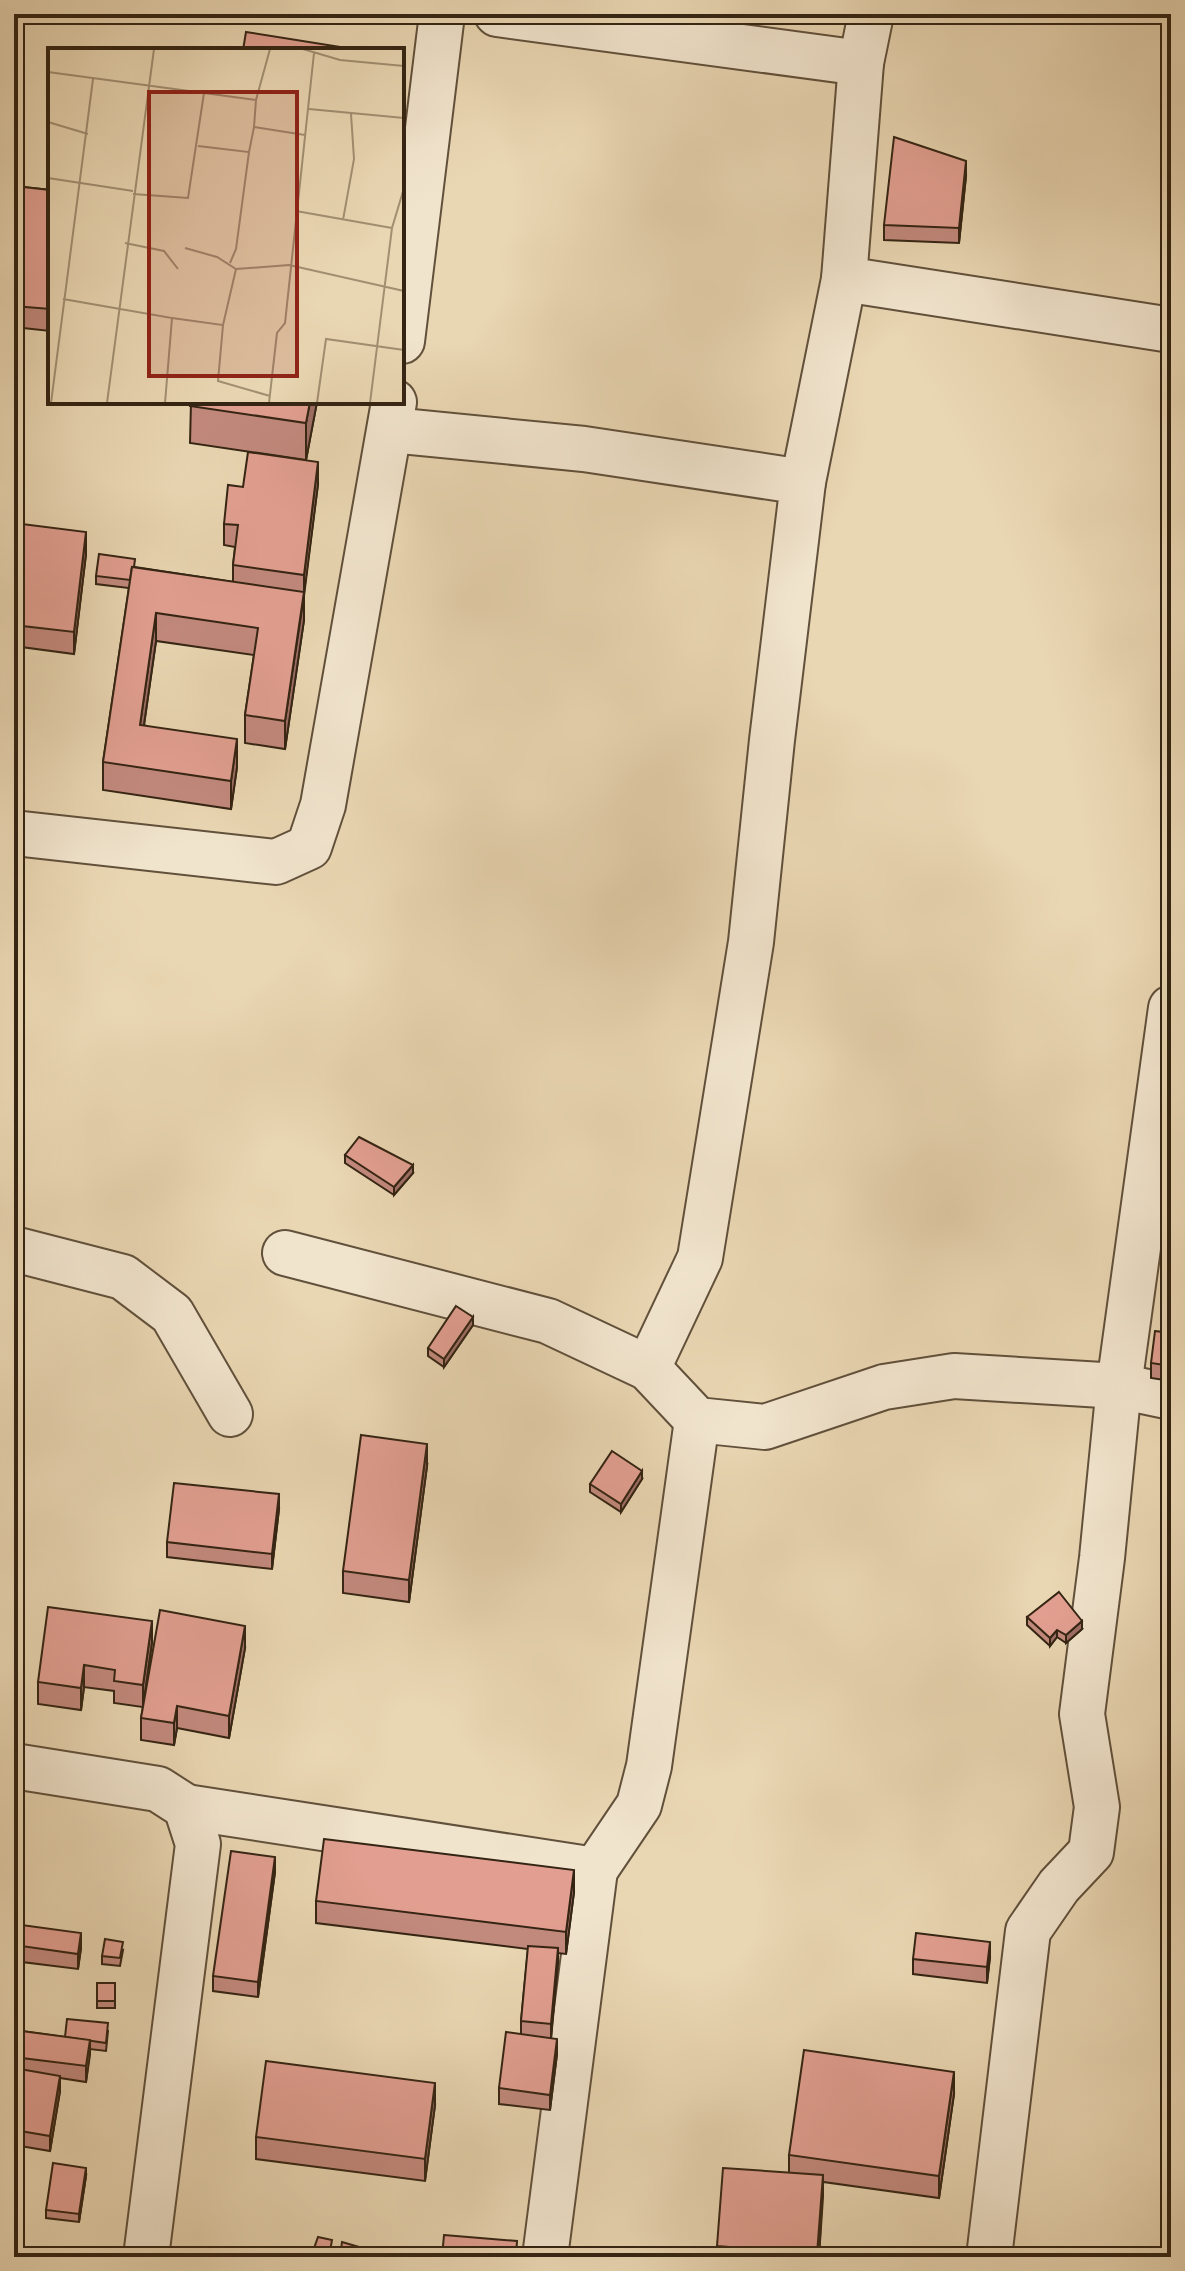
<svg xmlns="http://www.w3.org/2000/svg" width="1185" height="2271" font-family="'Old Standard TT',serif">
<rect width="100%" height="100%" fill="#e9d6b2"/>
<filter id="stains"><feTurbulence type="fractalNoise" baseFrequency=".0025" numOctaves="4"/><feColorMatrix values="0 0 0 0 .2 0 0 0 0 .09 0 0 0 0 .02 0 0 0 .5 -.17"/></filter>
<radialGradient id="worn" r=".72"><stop offset=".6" stop-color="#630" stop-opacity="0"/><stop offset="1" stop-color="#630" stop-opacity=".3"/></radialGradient>
<g fill="none" stroke-linecap="round" stroke-linejoin="round">
<defs>
<g id="minor">
<path d="M497 14 861 63 871 14"/>
<path d="M861 63 844 279 1171 330"/>
<path d="M402 341 442 14"/>
<path d="M391 430 584 449 803 482 772 740 751 942 700 1258 648 1368"/>
<path d="M803 482 844 279"/>
<path d="M14 833 276 862 309 847 323 805 394 402"/>
<path d="M14 1249 123 1277 172 1314 230 1414"/>
<path d="M285 1253 548 1321 648 1368 697 1420 765 1427 884 1387 954 1376 1119 1386 1171 1397"/>
<path d="M14 1766 158 1789 186 1807 198 1844 146 2257"/>
<path d="M186 1807 595 1870 545 2257"/>
<path d="M595 1870 639 1805 649 1766 697 1420"/>
<path d="M989 2257 1028 1931 1059 1886 1091 1852 1097 1807 1082 1714 1102 1558 1119 1386 1171 1008"/>
</g>
</defs>
<use href="#minor" stroke="#61503b" stroke-width="48"/>
<use href="#minor" stroke="#f1e4cd" stroke-width="44"/>
</g>
<g fill="#c2897d" stroke="#342413" stroke-width="2">
<path d="M966 176 959 243 884 240V225Z"/>
<path d="M14 186 50 190V331L14 327Z"/>
<path d="M191 402H317L306 460 190 443Z"/>
<path d="M318 484 304 592V620L285 749 245 743V715L254 655 156 641 144 725 237 767 231 809 103 790V762L129 588 96 584V576L135 567 233 582V565L235 547 224 545V524L243 487Z"/>
<path d="M14 523 86 554 74 654 14 646Z"/>
<path d="M345 1155 413 1173 394 1195 345 1163Z"/>
<path d="M473 1325 444 1367 428 1356V1348Z"/>
<path d="M1171 1333V1381L1151 1378V1363Z"/>
<path d="M427 1466 409 1602 343 1593V1571Z"/>
<path d="M642 1479 621 1512 590 1492V1484Z"/>
<path d="M279 1509 272 1569 167 1557V1542Z"/>
<path d="M1027 1617 1082 1629 1066 1643 1057 1637 1050 1646 1027 1625Z"/>
<path d="M152 1642 145 1695 245 1648 229 1738 177 1728 174 1745 141 1740V1718L143 1707 114 1703V1691L84 1687 81 1710 38 1704V1682Z"/>
<path d="M275 1872 258 1997 213 1991V1976Z"/>
<path d="M574 1892 566 1954 558 1953 551 2038 557 2054 550 2110 499 2104V2088L521 2034V2021L528 1949 316 1923V1901Z"/>
<path d="M14 1924 81 1948 78 1969 14 1961Z"/>
<path d="M123 1950 120 1966 102 1964V1956Z"/>
<path d="M990 1957 987 1983 913 1974V1959Z"/>
<rect x="97" y="1983" width="18" height="25"/>
<path d="M14 2030 65 2037 108 2031 106 2051 90 2049 86 2082 60 2078V2091L50 2151 14 2145Z"/>
<path d="M954 2094 939 2198 823 2182 819 2257H717V2246L789 2173V2155Z"/>
<path d="M435 2105 425 2181 256 2159V2137Z"/>
<path d="M86 2176 79 2222 46 2218V2210Z"/>
</g>
<g fill="#9e6f66" stroke="#342413" stroke-width="2">
<path d="M966 161V176L959 243V228Z"/>
<path d="M310 402H317L306 460V423Z"/>
<path d="M318 462V484L304 596V592V620L285 749V721L304 596V575Z"/>
<path d="M86 532V554L74 654V632Z"/>
<path d="M156 613V641L140 752V725Z"/>
<path d="M237 739V767L231 809V781Z"/>
<path d="M413 1165V1173L394 1195V1187Z"/>
<path d="M473 1317V1325L444 1367V1359Z"/>
<path d="M427 1444V1466L409 1602V1580Z"/>
<path d="M642 1471V1479L621 1512V1504Z"/>
<path d="M279 1494V1509L272 1569V1554Z"/>
<path d="M152 1621V1642L143 1707V1685Z"/>
<path d="M1082 1621V1629L1066 1643V1635Z"/>
<path d="M245 1626V1648L229 1738V1716Z"/>
<path d="M1057 1630V1637L1050 1646V1638Z"/>
<path d="M84 1665V1687L81 1710V1688Z"/>
<path d="M177 1706V1728L174 1745V1723Z"/>
<path d="M275 1857V1872L258 1997V1982Z"/>
<path d="M574 1870V1892L566 1954V1932Z"/>
<path d="M81 1933V1948L78 1969V1954Z"/>
<path d="M990 1942V1957L987 1983V1967Z"/>
<path d="M558 1948V1964L551 2039V2024Z"/>
<path d="M557 2039V2054L550 2110V2095Z"/>
<path d="M90 2040V2055L86 2082V2066Z"/>
<path d="M954 2072V2094L939 2198V2176Z"/>
<path d="M60 2076V2091L50 2151V2136Z"/>
<path d="M435 2083V2105L425 2181V2159Z"/>
<path d="M86 2168V2176L79 2222V2214Z"/>
<path d="M823 2175V2197L819 2257H817Z"/>
</g>
<g fill="#e29f91" stroke="#342413" stroke-width="2">
<path d="M246 32 359 50H243Z"/>
<path d="M894 137 966 161 959 228 884 225Z"/>
<path d="M14 186 50 190V309L14 306Z"/>
<path d="M191 402H310L306 423 190 406Z"/>
<path d="M248 452 318 462 304 575 233 565 238 525 224 524 228 485 243 487Z"/>
<path d="M14 523 86 532 74 632 14 625Z"/>
<path d="M99 554 135 559 134 567H132L130 580 96 576Z"/>
<path d="M132 567 304 592 285 721 245 715 258 628 156 613 140 725 237 739 231 781 103 762Z"/>
<path d="M359 1137 413 1165 394 1187 345 1155Z"/>
<path d="M456 1306 473 1317 444 1359 428 1348Z"/>
<path d="M1155 1331 1171 1333V1366L1151 1363Z"/>
<path d="M361 1435 427 1444 409 1580 343 1571Z"/>
<path d="M612 1451 642 1471 621 1504 590 1484Z"/>
<path d="M174 1483 279 1494 272 1554 167 1542Z"/>
<path d="M1059 1592 1082 1621 1066 1635 1057 1630 1050 1638 1027 1617Z"/>
<path d="M48 1607 152 1621 143 1685 114 1681 115 1670 84 1665 81 1688 38 1682Z"/>
<path d="M160 1610 245 1626 229 1716 177 1706 174 1723 141 1718Z"/>
<path d="M324 1839 574 1870 566 1932 316 1901Z"/>
<path d="M231 1851 275 1857 258 1982 213 1976Z"/>
<path d="M14 1924 81 1933 78 1954 14 1945Z"/>
<path d="M916 1933 990 1942 987 1967 913 1959Z"/>
<path d="M105 1939 123 1942 120 1958 102 1956Z"/>
<path d="M528 1946 558 1948 551 2024 521 2021Z"/>
<rect x="97" y="1983" width="18" height="18"/>
<path d="M67 2019 108 2023 106 2043 65 2037Z"/>
<path d="M14 2030 90 2040 86 2066 14 2057Z"/>
<path d="M506 2032 557 2039 550 2095 499 2088Z"/>
<path d="M804 2050 954 2072 939 2176 789 2155Z"/>
<path d="M266 2061 435 2083 425 2159 256 2137Z"/>
<path d="M14 2068 60 2076 50 2136 14 2130Z"/>
<path d="M53 2163 86 2168 79 2214 46 2210Z"/>
<path d="M723 2168 823 2175 817 2254 717 2246Z"/>
<path d="M444 2235 517 2241 516 2257H442Z"/>
<path d="M318 2237 332 2240 329 2257H311Z"/>
<path d="M342 2242 376 2252 374 2257H340Z"/>
</g>
<g transform="translate(48 48)">
<rect width="356" height="356" fill="#e9d6b2"/>
<path fill="none" stroke="#a18f72" stroke-width="2" d="M255 1 292 12 356 18M0 24 208 52 222 1M208 52 206 79 257 87M261 61 356 70M0 74 40 86M150 98 201 104 188 201 182 215M201 104 206 79M0 130 85 143M85 146 140 150 156 45M248 163 344 180M295 172 306 111 303 66M77 195 116 203 130 221M137 200 169 209 188 221 241 217 356 243M15 251 124 270 117 355M124 270 175 277 170 333 222 348M175 277 188 221M3 355 45 31M59 355 106 1M221 355 229 285 237 275 266 5M269 355 278 291 356 302M322 355 344 180 356 140"/>
<path fill="#8f2418" fill-opacity="0.15" stroke="#8f2418" stroke-width="4" d="M101 44H249V328H101Z"/>
<rect width="356" height="356" fill="none" stroke="#342413" stroke-width="4"/>
</g>
<rect width="1185" height="2271" fill="none" stroke="#e9d6b2" stroke-width="48"/>
<rect x="16" y="16" width="1153" height="2239" fill="none" stroke="#342413" stroke-width="4"/>
<rect x="24" y="24" width="1137" height="2223" fill="none" stroke="#342413" stroke-width="2"/>
<rect width="100%" height="100%" filter="url(#stains)"/>
<rect width="100%" height="100%" fill="url(#worn)"/>
</svg>
